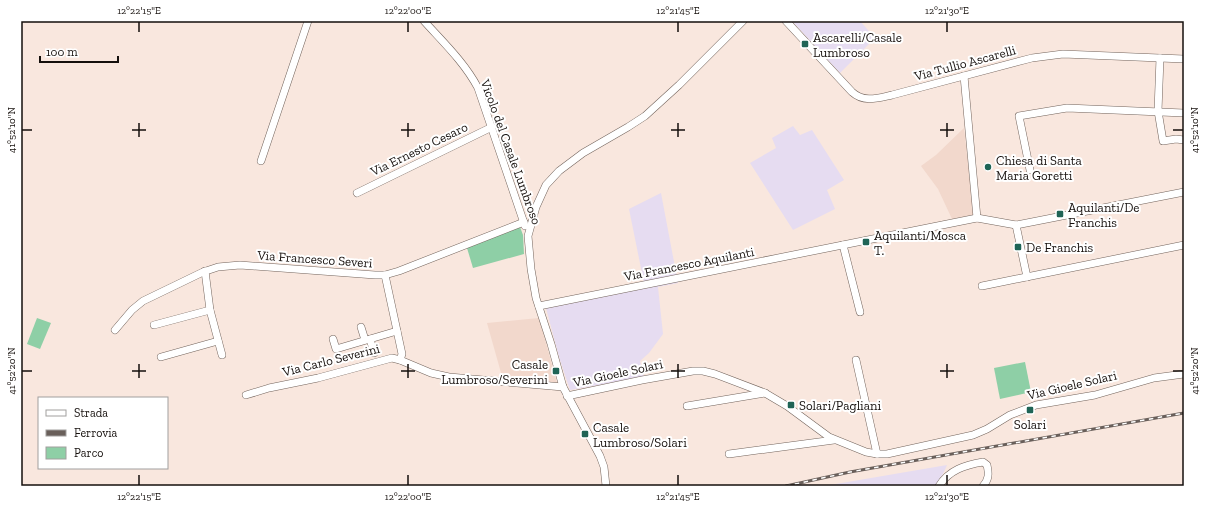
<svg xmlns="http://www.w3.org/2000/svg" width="1205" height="507" font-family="'Zilla Slab',serif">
<rect width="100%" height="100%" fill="#f9e7de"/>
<g fill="#f2d8cc">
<path d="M964 128 974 215 952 219 938 189 921 166 936 155Z"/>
<path d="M539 318 557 383 503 380 487 323Z"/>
</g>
<g fill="#e6dcf1">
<path d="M792 21H860L875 38 840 73Z"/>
<path d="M793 126 800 135 812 130 844 180 827 190 835 209 793 230 750 163 776 148 772 138Z"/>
<path d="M661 193 678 283 658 287 663 334 649 353 640 361 644 377 570 390 559 357 546 308 645 288 629 209Z"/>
<path d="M947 465 943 474 935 486 830 485Z"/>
</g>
<g fill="#8ecfa6">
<path d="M520 227 523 235 524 254 473 268 467 248Z"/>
<path d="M37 318 51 323 40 349 27 344Z"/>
<path d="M1025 362 1031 392 1000 399 994 368Z"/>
</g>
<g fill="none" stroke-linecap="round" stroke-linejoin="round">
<defs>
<g id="minor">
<path d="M424 21C443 42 465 63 478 88L525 226"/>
<path d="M786 21 852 92C864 103 878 98 892 95L1032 58 1063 54 1184 59"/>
<path d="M1160 58 1158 111 1163 141 1176 139 1184 140"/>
<path d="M964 76 977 218"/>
<path d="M261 161 308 21"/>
<path d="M1030 170 1019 116 1067 108 1184 113"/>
<path d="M357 193 492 127"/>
<path d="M1016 225 1027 277"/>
<path d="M843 245 860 312"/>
<path d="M205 271 210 310 222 355"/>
<path d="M385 275 402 354 400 360"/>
<path d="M982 286 1184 245"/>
<path d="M539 306 977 218 1016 225 1184 192"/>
<path d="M154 325 210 310"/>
<path d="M361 327 365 340"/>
<path d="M115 330 132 310 143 301 203 272 218 267 240 265 375 275H385L399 271 524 222"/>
<path d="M333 339 336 349 397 331"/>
<path d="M370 339 374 353"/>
<path d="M161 357 218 341"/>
<path d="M856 360 877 454"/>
<path d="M246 395 269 388 318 378 392 358 400 360 431 373 449 377 563 387"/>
<path d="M567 396 642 380 693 371H703L715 374 765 393 787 406 829 437 866 452 877 454H887L973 435 987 429 1010 415 1036 405 1095 395 1154 378 1184 374"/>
<path d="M687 406 765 393"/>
<path d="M729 454 834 440"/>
<path d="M606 486 604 467 600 456 563 387 551 344 536 298 531 269 528 236 536 207 546 185 559 171 583 153 628 127 645 116 679 85 743 21"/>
<path d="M939 486C949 470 965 465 983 462L987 465C989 474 989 479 983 486"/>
</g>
</defs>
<use href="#minor" stroke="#73645c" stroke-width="8"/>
<use href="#minor" stroke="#fff" stroke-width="7"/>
<defs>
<path id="rail" d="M786 486 850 472 1184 413"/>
</defs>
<use href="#rail" stroke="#695f5a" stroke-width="3"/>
<use href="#rail" stroke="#fff" stroke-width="1.5" stroke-dasharray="4.5" stroke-linecap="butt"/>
</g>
<path fill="none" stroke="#150f0c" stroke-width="1.5" d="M139 22V32M408 22V32M678 22V32M947 22V32M139 123V137M408 123V137M678 123V137M947 123V137M22 130H32M132 130H146M401 130H415M671 130H685M940 130H954M1173 130H1183M139 364V378M408 364V378M678 364V378M947 364V378M22 371H32M132 371H146M401 371H415M671 371H685M940 371H954M1173 371H1183M139 475V485M408 475V485M678 475V485M947 475V485"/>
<g fill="#1f6456" stroke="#fff" stroke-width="1.5">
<rect x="801" y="40" width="8" height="8" rx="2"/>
<circle cx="988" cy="167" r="4"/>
<rect x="1056" y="210" width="8" height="8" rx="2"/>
<rect x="862" y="238" width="8" height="8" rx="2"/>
<rect x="1014" y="243" width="8" height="8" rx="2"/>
<rect x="552" y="367" width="8" height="8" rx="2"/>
<rect x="787" y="401" width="8" height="8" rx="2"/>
<rect x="1026" y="406" width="8" height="8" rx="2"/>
<rect x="581" y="430" width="8" height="8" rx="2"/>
</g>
<g text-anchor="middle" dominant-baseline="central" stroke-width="4" stroke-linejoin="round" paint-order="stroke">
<g font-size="13" fill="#150f0c" stroke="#fff" text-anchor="start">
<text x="813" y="37">Ascarelli/Casale<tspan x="813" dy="15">Lumbroso</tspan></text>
<text x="996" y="160">Chiesa di Santa<tspan x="996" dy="15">Maria Goretti</tspan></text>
<text x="1068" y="207">Aquilanti/De<tspan x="1068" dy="15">Franchis</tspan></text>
<text x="874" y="235">Aquilanti/Mosca<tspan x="874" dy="15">T.</tspan></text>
<text x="1026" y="247">De Franchis</text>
<text x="548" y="364" text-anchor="end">Casale<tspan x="548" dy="15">Lumbroso/Severini</tspan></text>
<text x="799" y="405">Solari/Pagliani</text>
<text x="1030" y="424" text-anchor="middle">Solari</text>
<text x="593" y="427">Casale<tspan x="593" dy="15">Lumbroso/Solari</tspan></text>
</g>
<g font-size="13" fill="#150f0c" stroke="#fff">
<text transform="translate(965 63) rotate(-15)">Via Tullio Ascarelli</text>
<text transform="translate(419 149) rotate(-26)">Via Ernesto Cesaro</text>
<text transform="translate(511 152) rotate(70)">Vicolo del Casale Lumbroso</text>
<text transform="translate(315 259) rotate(4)">Via Francesco Severi</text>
<text transform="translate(689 264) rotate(-11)">Via Francesco Aquilanti</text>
<text transform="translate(331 360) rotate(-14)">Via Carlo Severini</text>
<text transform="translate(618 373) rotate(-12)">Via Gioele Solari</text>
<text transform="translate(1072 385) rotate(-13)">Via Gioele Solari</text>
</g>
</g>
<rect width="1205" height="507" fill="none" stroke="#ffffff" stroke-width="44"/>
<rect x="38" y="397" width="130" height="72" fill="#ffffff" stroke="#a19f9e"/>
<rect x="46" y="410" width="20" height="6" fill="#ffffff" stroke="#a19f9e"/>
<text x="74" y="417" font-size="12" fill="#150f0c">Strada</text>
<rect x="46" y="430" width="20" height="6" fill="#695f5a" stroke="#a19f9e"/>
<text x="74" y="437" font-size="12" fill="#150f0c">Ferrovia</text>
<rect x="46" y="447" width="20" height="12" fill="#8ecfa6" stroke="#a19f9e"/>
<text x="74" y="457" font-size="12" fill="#150f0c">Parco</text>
<path d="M40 56v6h78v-6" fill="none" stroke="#150f0c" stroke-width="2"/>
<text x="46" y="56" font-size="12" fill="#150f0c" stroke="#ffffff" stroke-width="3" paint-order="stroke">100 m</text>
<rect x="22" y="22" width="1161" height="463" fill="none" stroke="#150f0c" stroke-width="1.5"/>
<g font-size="10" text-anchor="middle" fill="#150f0c">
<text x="139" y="14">12°22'15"E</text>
<text x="408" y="14">12°22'00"E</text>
<text x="678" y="14">12°21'45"E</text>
<text x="947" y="14">12°21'30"E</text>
<text transform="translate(1194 130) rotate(-90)" y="4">41°52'10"N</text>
<text transform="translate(11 130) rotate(-90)" y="4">41°52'10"N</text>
<text transform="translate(1194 371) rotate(-90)" y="4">41°52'20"N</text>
<text transform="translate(11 371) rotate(-90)" y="4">41°52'20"N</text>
<text x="139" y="500">12°22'15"E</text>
<text x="408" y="500">12°22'00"E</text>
<text x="678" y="500">12°21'45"E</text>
<text x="947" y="500">12°21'30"E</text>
</g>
</svg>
